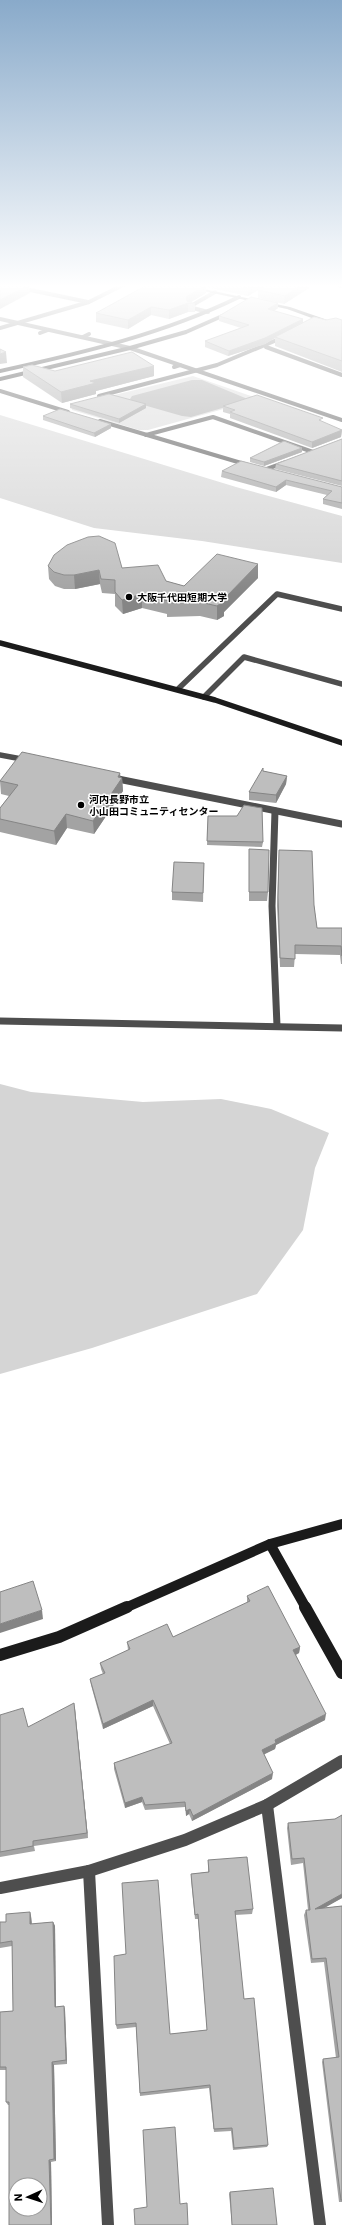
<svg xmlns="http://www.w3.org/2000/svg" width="342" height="2225" font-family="'IBM Plex Sans','Noto Sans JP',sans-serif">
<rect width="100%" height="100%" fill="#fff"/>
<g fill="#d5d5d5">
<path d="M193 376 260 399 148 430H139L72 410 73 405Z"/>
<path d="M0 415 236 487 342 516V563L202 541 94 528 0 498Z"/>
<path d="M0 1084 31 1092 143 1102 221 1099 271 1109 329 1133 315 1168 303 1230 257 1294 92 1348 0 1374Z"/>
</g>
<path fill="#9c9c9c" d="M192 380H202L250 400 191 417 182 416 133 402 130 399 132 396Z"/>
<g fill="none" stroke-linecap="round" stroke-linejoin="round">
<g stroke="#4e4e4e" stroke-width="4">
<path d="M208 312 189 307 215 292"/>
<path d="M40 333 48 330"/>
<path d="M83 337 89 334"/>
<path d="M174 367 180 365"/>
</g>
<path stroke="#4e4e4e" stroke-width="5.5" d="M178 689 277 594 342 609"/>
<g stroke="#4e4e4e" stroke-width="4">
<path d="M6 285 88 302"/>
<path d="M0 319 130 348 342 420"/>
<path d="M0 328 89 302 123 285"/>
<path d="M266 347 342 375"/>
<path d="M0 391 68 412"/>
<path d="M99 396 217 365 284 337"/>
<path d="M100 421 248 465"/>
<path d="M146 435 213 417 313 452"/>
<path d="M264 470 286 462"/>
</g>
<g stroke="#4e4e4e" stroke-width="5.5">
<path d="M204 697 244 657 342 684"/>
<path d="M0 755 27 760"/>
</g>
<g stroke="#4e4e4e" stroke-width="7">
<path d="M113 778 342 824"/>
<path d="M275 811 272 906 277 1026"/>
<path d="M0 1021 342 1028"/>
</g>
<g stroke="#4e4e4e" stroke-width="12">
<path d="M267 1805 320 2225"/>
<path d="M89 1871 108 2225"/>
<path d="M0 1888 89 1871 185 1840 267 1805 342 1761"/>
</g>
<g stroke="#1b1b1b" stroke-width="4">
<path d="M0 371C82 353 163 334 239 297"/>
<path d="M0 379 130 348 186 332 229 313"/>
</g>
<path stroke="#1b1b1b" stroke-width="5.5" d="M0 643 215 700 342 743"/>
<g stroke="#1b1b1b" stroke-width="10">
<path d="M270 1544 306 1608"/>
<path d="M125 1608 270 1544 342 1524"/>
</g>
<g stroke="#1b1b1b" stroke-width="12">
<path d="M305 1607 342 1673"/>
<path d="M0 1655 59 1637 127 1607"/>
</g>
<g fill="#000" fill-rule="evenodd">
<path d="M175 285H185L290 307 342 325V329L287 309Z"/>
<path d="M334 285H342V288L335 286Z"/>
</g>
</g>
<g fill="#a3a3a3">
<path d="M147 285H309V288L284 304 258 298V290L248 296 215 289 206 287V293L191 302 195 304V312H188L169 319 151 315 128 329 96 322V313Z"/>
<path d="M278 303V308L274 311 303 319V323L326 320H342V372L275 346V338L265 344 228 356 205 347V341L241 328 219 321V316Z"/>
<path d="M154 366V376L96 391V394L62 403 23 377V367L55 371Z"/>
<path d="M70 404H146V408L119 423 70 408Z"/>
<path d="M223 406 342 430 341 437 312 448 230 418V414L223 412Z"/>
<path d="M43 416 111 428 95 437 43 420Z"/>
<path d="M342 439V486L275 469 276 464Z"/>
<path d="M302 448V452L264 466 250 462V458Z"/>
<path d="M222 471 342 487V509L323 504V499L327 495 286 485 276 492 221 477Z"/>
<path d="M258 564V578L224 612V616L217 620 200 616 167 617V614L142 608 123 614 115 606V594L102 593 100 584 75 589H64L55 586 49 579 48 566 122 568 166 581 184 586Z"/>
<path d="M263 771 287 776 286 784 276 803 249 800V792Z"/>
<path d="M120 778H122L123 791 94 834 67 828 56 845 0 832V808L9 796 1 794 0 781Z"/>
<path d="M208 816 263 842 262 847 207 845Z"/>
<path d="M249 849 268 892 267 901H249Z"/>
<path d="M279 850 314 905 317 928H342V964H341L340 955 295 954 294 967H280L277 906Z"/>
<path d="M204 863 203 902 172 900V892Z"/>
<path d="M247 1596 300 1647 299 1653 296 1655 325 1720 276 1745 275 1749 264 1754 272 1779 192 1821 189 1814 186 1816 185 1807 145 1810 142 1802 125 1808 114 1769V1763L170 1744 153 1706 103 1729 91 1685 90 1679 103 1674 101 1669 100 1663 128 1650 127 1642 173 1637 247 1603Z"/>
<path d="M75 1709 88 1838 34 1846 35 1851 0 1857V1715L28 1727Z"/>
<path d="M342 1815V1898L323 1908 342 1906V2202H339L322 2062 323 2059 336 2058 324 1962 311 1963 304 1915 306 1910H308L303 1863 291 1865 287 1828 288 1823 335 1819Z"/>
<path d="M208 1860 253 1909 252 1914 235 1915 244 1999 268 2145 267 2147 233 2150 231 2131 214 2132 209 2088 140 2096 136 2027 117 2029 116 2025 126 1954 170 2034 207 2030 198 1919H195L191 1879V1874L208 1872Z"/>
<path d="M30 1912 31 1916 32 1924 53 1922 55 1926 56 2007 64 2006 65 2010 67 2064 54 2065 56 2161 51 2162 52 2225H9V2105H8L6 2102V2070H0V2012L13 2011 12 1946 0 1948V1922H6Z"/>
<path d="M230 2192 277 2225H232L229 2194Z"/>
</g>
<g fill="#858585">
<path d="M29 285 30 293 0 309V300Z"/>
<path d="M206 285V293L188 304V312L169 319V310L186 297Z"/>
<path d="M253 285H267L248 296V288Z"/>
<path d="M302 285H309V288L284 304 285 296Z"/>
<path d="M278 303V308L268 315V309Z"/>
<path d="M151 307V315L128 329V320Z"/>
<path d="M303 319V324L275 337V338L265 344 228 356 229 351Z"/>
<path d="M6 352 7 363 0 364V354Z"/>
<path d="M154 366V376L96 391V394L62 403 61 392 90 381Z"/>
<path d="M146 404V408L119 423V419Z"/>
<path d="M111 424V428L95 437 94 433Z"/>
<path d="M342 430 341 437 312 448V442Z"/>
<path d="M302 448V452L264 466V462Z"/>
<path d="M286 480V485L276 492V487Z"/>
<path d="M258 564V578L224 612V616L217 620V606Z"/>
<path d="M99 570 100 584 75 589 74 575Z"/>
<path d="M142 594V608L123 614 122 600Z"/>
<path d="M120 773 121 781 122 778 123 791 94 834 93 821Z"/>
<path d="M287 776 286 784 276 803V795Z"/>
<path d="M66 814 67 828 56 845 54 831Z"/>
<path d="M42 1610 43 1619 0 1633V1624Z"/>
<path d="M300 1647 299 1653 292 1656 293 1650Z"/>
<path d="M153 1700V1706L103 1729V1724Z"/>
<path d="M74 1703 75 1709 88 1838 87 1833Z"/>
<path d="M326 1714 325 1720 276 1745 275 1749 261 1756 262 1750 275 1740Z"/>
<path d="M273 1773 272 1779 192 1821 193 1816Z"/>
<path d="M142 1797V1802L125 1808V1803Z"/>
<path d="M190 1809 189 1814 186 1816V1811Z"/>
<path d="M342 1894V1898L314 1914 315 1909Z"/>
<path d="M30 1912 31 1916 32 1928 30 1924Z"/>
<path d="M53 1922 55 1926 56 2011 55 2007Z"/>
<path d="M64 2006 65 2010 67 2064 66 2060Z"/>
<path d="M52 2062 54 2065 56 2161 54 2159Z"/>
<path d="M49 2160 51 2162 52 2225H51Z"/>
</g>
<g fill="#bebebe" stroke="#858585" fill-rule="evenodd">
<path d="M0 285H29L0 300Z"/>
<path d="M147 285H206L186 297 187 301 195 304 188 303 169 310 151 307 128 320 96 313Z"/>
<path d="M235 285H253L248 288Z"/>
<path d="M267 285H302L285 296 258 290Z"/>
<path d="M251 297 278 303 268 309 303 319 265 338 229 351 205 341 249 325 219 316Z"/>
<path d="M314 317 326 320 336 318 342 320V361L275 337Z"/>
<path d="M0 349 6 352 0 354Z"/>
<path d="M132 352 154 366 90 381 96 383 61 392 23 367 32 365 55 371Z"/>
<path d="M109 394 146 404 119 419 70 404Z"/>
<path d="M257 395 323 418 319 420 342 430 312 442 230 412 235 410 223 406Z"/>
<path d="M60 409 111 424 94 433 43 416Z"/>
<path d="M342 439V481L276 464Z"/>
<path d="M284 441 302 448 264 462 250 458Z"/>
<path d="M241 461 342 487V503L323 499 332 491 286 480 276 487 222 471Z"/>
<path d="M99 536 115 543 122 568 158 565 166 581 184 586 217 554 258 564 225 598 224 601 217 606 200 602 167 603 169 601 142 594 122 600 115 592V580L101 579 99 570 74 575H64L54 572 48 566 54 555 67 545 88 537Z"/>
<path d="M22 752 120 773 118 777 122 778 93 821 66 814 54 831 0 819V808L18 785 0 781Z"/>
<path d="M263 768V771L287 776 276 795 249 792Z"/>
<path d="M244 805 262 808 263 842 207 841 208 816H237Z"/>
<path d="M249 849 269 850 268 892H249Z"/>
<path d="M279 850 312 851 314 905 317 928H342V956L341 946 295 945V959L280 958 278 897Z"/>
<path d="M174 862 204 863 203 893 172 892Z"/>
<path d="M33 1581 42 1610 0 1624V1592Z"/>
<path d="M268 1586 300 1647 293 1650 326 1714 275 1740 276 1743 262 1750 273 1773 193 1816 190 1809 186 1811 185 1802 145 1805 142 1797 125 1803 114 1763 172 1743 153 1700 103 1724 90 1679 105 1673 100 1663 130 1649 127 1642 167 1624 173 1637 250 1601 247 1596Z"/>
<path d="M74 1703 87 1833 33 1841V1846L0 1852V1715L23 1708 28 1727Z"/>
<path d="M342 1815V1894L315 1909 342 1906V2200H341L323 2059 339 2057 326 1958 312 1959 306 1910H310L304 1858 292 1859 288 1823 335 1819Z"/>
<path d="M247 1857 253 1909 235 1911 244 1999 254 1998 268 2145 234 2148 232 2128 214 2129 210 2085 140 2093 136 2023 116 2025 114 1956 126 1954 122 1883 158 1880 170 2034 207 2030 198 1914 195 1915 191 1874 209 1872 208 1860Z"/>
<path d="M30 1912V1924L53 1922 55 2007 64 2006 66 2060 52 2062 54 2159 49 2160 51 2225H9V2102H6V2067H0V2012L13 2011 12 1941 0 1943V1922H6V1914ZM16 2185H40V2209H16Z"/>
<path d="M175 2127 180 2204 187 2203 188 2225H135L134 2209 147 2207 143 2130Z"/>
<path d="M273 2188 277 2225H232L230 2192Z"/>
</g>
<linearGradient id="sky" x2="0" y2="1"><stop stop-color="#89aaca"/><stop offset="0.48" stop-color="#fff"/><stop offset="1" stop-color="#fff" stop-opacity="0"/></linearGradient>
<rect width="342" height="596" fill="url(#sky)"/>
<g fill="#000" stroke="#fff" stroke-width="1.5">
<circle cx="129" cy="597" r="4"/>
<circle cx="81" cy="805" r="4"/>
</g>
<g text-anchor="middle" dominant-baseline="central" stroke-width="3" stroke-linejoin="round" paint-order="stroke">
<g font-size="10" font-weight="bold" fill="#000" stroke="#fff" text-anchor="start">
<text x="137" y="597">大阪千代田短期大学</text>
<text x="89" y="799">河内長野市立<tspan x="89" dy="12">小山田コミュニティセンター</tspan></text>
</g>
</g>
<g transform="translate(28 2197) rotate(267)"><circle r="19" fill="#ffffff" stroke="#999999"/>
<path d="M0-3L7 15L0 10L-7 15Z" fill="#000000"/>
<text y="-6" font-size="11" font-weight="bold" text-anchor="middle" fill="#000000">N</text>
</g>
</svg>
